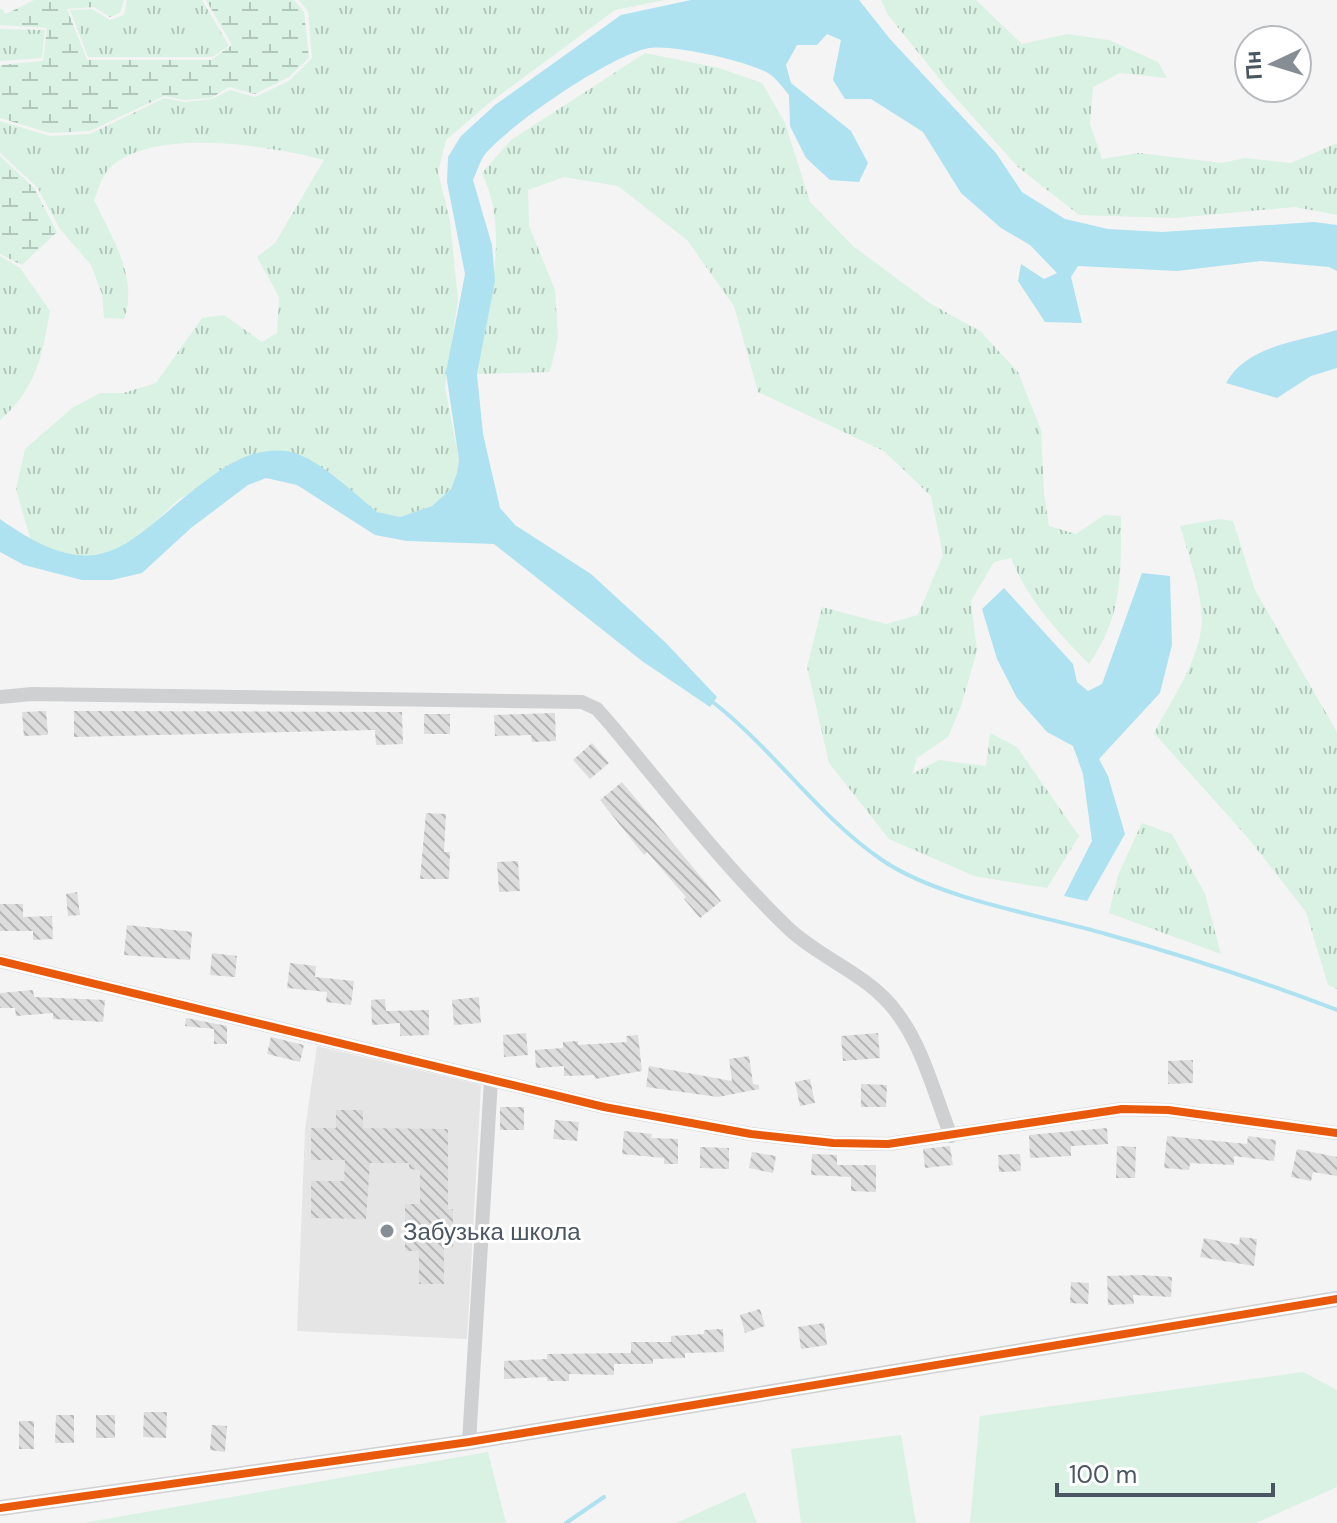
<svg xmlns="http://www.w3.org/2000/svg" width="1337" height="1523" font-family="'DM Sans',sans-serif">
<defs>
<pattern id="grass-tufts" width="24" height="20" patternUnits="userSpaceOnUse" patternTransform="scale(2)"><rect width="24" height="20" fill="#d9f2e3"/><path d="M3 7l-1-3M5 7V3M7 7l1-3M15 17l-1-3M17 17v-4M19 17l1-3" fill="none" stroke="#b2c7bb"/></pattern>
<pattern id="wetland-marsh" width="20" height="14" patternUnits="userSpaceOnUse" patternTransform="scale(2)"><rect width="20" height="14" fill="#d9f2e3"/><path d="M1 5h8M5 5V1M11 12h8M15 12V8" fill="none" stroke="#b2c7bb"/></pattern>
<pattern id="building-back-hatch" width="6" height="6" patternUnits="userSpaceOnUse" patternTransform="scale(2)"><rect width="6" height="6" fill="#ddddde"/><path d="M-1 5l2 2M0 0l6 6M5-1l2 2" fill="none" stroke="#b5b6b7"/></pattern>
</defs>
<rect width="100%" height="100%" fill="#f4f4f4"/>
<path fill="#e6e5e6" d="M317 1046 481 1085 467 1339 297 1331 305 1130Z"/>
<g fill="url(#grass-tufts)">
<path d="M127 0H202L229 46 212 57H88L70 10 92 9 110 20 124 15Z"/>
<path d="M299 0H665L615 10 489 103 446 140 438 172 450 221 458 300 445 387 459 460 457 473 451 489 432 506 400 517 377 512 305 458 180 498 136 540 116 552 72 557 31 541 16 489 25 449 72 408 100 393H123L156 383 202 318 224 315 262 342 277 333 279 297 257 257 275 243 324 160C271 146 148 125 107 171 101 178 98 191 94 200 111 236 139 278 124 319L104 318 102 294 91 265 60 229 37 187 0 153V121L50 136 90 134 164 98 184 102 212 99 230 90 255 97 289 81 312 58 308 11Z"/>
<path d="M881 0H976L1022 44 1067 34 1109 40 1158 62 1167 78 1120 73 1093 87 1090 124 1102 159 1139 153 1222 163 1245 158 1291 163 1337 143V215L1295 207 1175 218 1079 215 1018 167 947 88 888 15Z"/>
<path d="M0 29 45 30 42 58 0 61Z"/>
<path d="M645 53 719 68 762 83 785 123 810 202 853 246 931 304 980 331 1018 372 1041 430 1044 493 1049 526 1076 534 1104 515 1121 516C1121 573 1123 616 1089 664 1058 632 1028 601 1011 558L994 562 971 601 977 651 961 706 948 737 917 758 912 774 939 760 986 766 990 733 1017 747 1079 836 1047 888 974 876 889 839 829 763 807 667 822 607 886 624 918 615 943 555 931 496 884 451 758 392 734 306 687 240 618 186 564 177 528 190 529 226 555 290 558 337 550 372 477 374C486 308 512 236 482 173L511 140Z"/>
<path d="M0 256 20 268 50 311C42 356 36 389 0 420Z"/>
<path d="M1219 519 1233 521 1255 590 1337 732V989L1328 985 1306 912 1248 838 1154 733C1171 701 1195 667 1201 630 1206 603 1188 553 1180 526Z"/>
<path d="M1142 823 1172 834 1205 894 1221 954 1109 913 1118 875Z"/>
</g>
<g fill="url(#wetland-marsh)">
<path d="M34 0H124L120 13 110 17 94 7 67 9 87 60H211L232 45 206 0H294L304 12 309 58 289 77 255 94 229 87 211 98 184 100 164 96 90 131 50 133 0 118V65L43 61 47 28 0 25V8L6 14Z"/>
<path d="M0 156 34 188 57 232 22 265 0 254Z"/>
</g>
<g fill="#d9f2e3">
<path d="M1303 1372 1337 1390V1487L1256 1523H970L980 1416Z"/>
<path d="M901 1435 916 1523H801L791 1449Z"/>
<path d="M488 1452 506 1523H83Z"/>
<path d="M745 1492 757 1523H676Z"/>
</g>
<g fill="#aee2f0">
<path d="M691 0H859L890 39 996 153 1022 192 1065 219 1108 229 1162 232 1314 222 1337 225V271L1329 267 1261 261 1177 271 1078 266 1071 277 1082 323 1045 322 1018 281 1021 264 1044 279 1057 273 1030 245 1001 228 961 193 923 132 871 99H845L833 80 841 40 827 34 817 45H797L786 65 791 83 851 131 868 163 859 182 830 180 806 158 790 126 789 95C783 88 776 78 768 73 748 61 672 44 649 48 611 55 512 123 486 153 480 160 477 172 473 180L492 245 495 281 477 374 483 434 500 508 515 525 591 574 665 642 717 697 710 707 642 661 494 544 407 541 375 535 297 485 266 478 248 485 191 528 142 573 112 580H82L24 565 0 552V519C111 598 129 533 218 472 238 458 261 448 286 451 314 454 355 494 377 512L400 517 432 506 451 489 457 473 459 460 446 372 465 274 447 182 448 157 461 136 495 105 621 15Z"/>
<path d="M1337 330V368L1311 376 1277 398 1226 383C1247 345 1298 342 1337 330Z"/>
<path d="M1142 573 1170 576 1172 645 1160 693 1099 759 1108 776 1125 834 1087 901 1064 896 1092 841 1083 774 1073 746 1047 732 1017 698 997 659 982 609 1004 588 1073 664 1077 682 1088 691 1102 684Z"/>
</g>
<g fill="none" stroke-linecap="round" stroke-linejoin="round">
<g stroke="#aee2f0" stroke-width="4">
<path d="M714 703C774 750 819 817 882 860 939 899 1040 915 1106 934 1185 956 1261 981 1337 1010"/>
<path d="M566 1523 604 1497"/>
</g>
</g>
<g fill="url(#building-back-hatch)">
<path d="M46 711 48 735 24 736 22 712Z"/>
<path d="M74 711 402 712 403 744 376 745 375 730 74 737Z"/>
<path d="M555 713 556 741 532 742 531 735 495 736 494 715Z"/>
<rect x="424" y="714" width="26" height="20"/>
<path d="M592 743 609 763 590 779 573 760Z"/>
<path d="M622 782 721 901 700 918 684 899 686 897 647 852 644 855 600 800Z"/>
<path d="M426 813 446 814 444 852H450L449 879H420Z"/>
<path d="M518 861 520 891 499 892 497 862Z"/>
<path d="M77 892 80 915 68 916 66 894Z"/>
<path d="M0 904H23V917L52 916 53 939 33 940V931H0Z"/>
<path d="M127 925 192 932 190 960 124 955Z"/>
<path d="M212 953 237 956 235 977 210 975Z"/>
<path d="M290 963 316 966 315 977 354 981 351 1005 326 1002 327 992 287 988Z"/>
<path d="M33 990 34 997 105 1000 103 1022 53 1019V1013L16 1016 15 1008H0V993Z"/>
<path d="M479 997 481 1023 454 1025 452 1000Z"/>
<path d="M385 999 386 1011 429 1010V1035L400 1036V1023L372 1025 371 1000Z"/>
<path d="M186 1018 227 1026V1044H214V1029L185 1026Z"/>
<path d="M526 1033 528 1055 504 1057 503 1035Z"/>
<path d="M878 1033 880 1058 843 1061 841 1036Z"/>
<path d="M638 1035 642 1071 595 1079 594 1075 564 1076V1066L536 1068 535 1050 563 1048V1042L578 1041V1045L627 1042 626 1036Z"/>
<path d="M271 1037 304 1045 300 1062 267 1054Z"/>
<path d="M749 1056 753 1084 759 1085V1089L718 1097 646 1087 649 1066 732 1081 729 1059Z"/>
<path d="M1193 1060V1083L1168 1084V1061Z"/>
<path d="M810 1079 815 1103 800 1106 795 1082Z"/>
<path d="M861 1084 887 1085 886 1107H861Z"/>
<rect x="500" y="1107" width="24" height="23"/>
<path d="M336 1110H363V1128L448 1129V1209H453V1248H444V1284H419V1251H405V1204H420V1170L409 1169V1163H370L366 1219 311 1218V1181H344L345 1160H311V1128H336Z"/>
<path d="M555 1120 579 1122 577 1141 553 1139Z"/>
<path d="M1107 1128 1108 1144 1071 1146V1156L1030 1158 1029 1135Z"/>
<path d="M624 1131 652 1134 651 1138 678 1139V1164H664V1158L622 1154Z"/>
<path d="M1167 1136 1247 1144 1248 1136 1276 1140 1274 1161 1234 1156V1165L1190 1163 1189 1170 1164 1168Z"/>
<path d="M950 1146 953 1165 925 1168 923 1149Z"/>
<path d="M1117 1146 1136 1147 1135 1178H1116Z"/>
<path d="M700 1147 729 1148V1169L700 1168Z"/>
<path d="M1297 1149 1337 1157V1176L1313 1172 1311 1181 1291 1177Z"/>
<path d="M752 1152 776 1156 773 1173 749 1168Z"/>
<path d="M812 1154 837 1155V1165H876V1192L851 1191V1177L811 1175Z"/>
<path d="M1020 1154 1021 1171 999 1172 998 1155Z"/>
<path d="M1240 1237 1257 1239 1254 1266 1200 1257 1204 1238 1239 1245Z"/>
<path d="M1142 1275 1172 1277 1171 1297 1133 1295 1134 1304 1108 1305 1107 1276Z"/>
<path d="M1071 1282 1089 1283 1088 1304 1070 1303Z"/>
<path d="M760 1309 765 1326 745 1333 740 1315Z"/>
<path d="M824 1323 827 1345 801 1349 798 1327Z"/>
<path d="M723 1329 724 1352 685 1353V1358L653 1359V1364H614V1375L569 1374V1381H547V1377L504 1379V1361L547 1359V1354L631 1353V1342H671V1336L704 1334V1330Z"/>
<path d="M144 1412H167L166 1438 143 1437Z"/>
<path d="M56 1415H74V1443H55Z"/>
<rect x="96" y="1415" width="19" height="23"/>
<rect x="19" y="1421" width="15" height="28"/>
<path d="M212 1425 227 1426 225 1452 210 1450Z"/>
</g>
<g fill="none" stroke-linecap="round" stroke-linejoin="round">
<g stroke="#ced0d2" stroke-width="14">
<path d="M0 697 32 694 582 702 597 709 611 725C668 793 723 865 787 927 820 959 869 974 897 1013 923 1047 935 1096 951 1136"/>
<path d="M0 961 604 1107 751 1134 833 1143 888 1144 1122 1109 1168 1110 1337 1133"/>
<path d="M469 1442 491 1080"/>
</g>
<path stroke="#ced0d2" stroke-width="16" d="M0 1508 469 1442 1337 1299"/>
<defs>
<g id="cycleway">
<path d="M0 961 604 1107 751 1134 833 1143 888 1144 1122 1109 1168 1110 1337 1133"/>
<path d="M0 1508 469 1442 1337 1299"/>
</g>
</defs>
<use href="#cycleway" stroke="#fff" stroke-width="13"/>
<use href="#cycleway" stroke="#e8590c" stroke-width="8"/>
</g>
<circle fill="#868d94" stroke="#fff" stroke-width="3" cx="387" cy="1231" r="8"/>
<g text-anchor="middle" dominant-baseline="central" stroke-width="6" stroke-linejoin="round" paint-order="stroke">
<g font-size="24" fill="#4a5661" stroke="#fff" text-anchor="start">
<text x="403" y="1231">Забузька школа</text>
</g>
</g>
<g transform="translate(1273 64) rotate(266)"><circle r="38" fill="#ffffff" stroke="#b7bbc0" stroke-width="2"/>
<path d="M0-6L14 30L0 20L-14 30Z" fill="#868d94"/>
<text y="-12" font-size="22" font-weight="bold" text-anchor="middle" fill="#4a5661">Пн</text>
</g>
<path d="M1057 1483v12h216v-12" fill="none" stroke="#4a5661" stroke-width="4"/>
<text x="1069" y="1483" font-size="24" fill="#4a5661" stroke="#ffffff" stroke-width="6" paint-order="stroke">100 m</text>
</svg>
